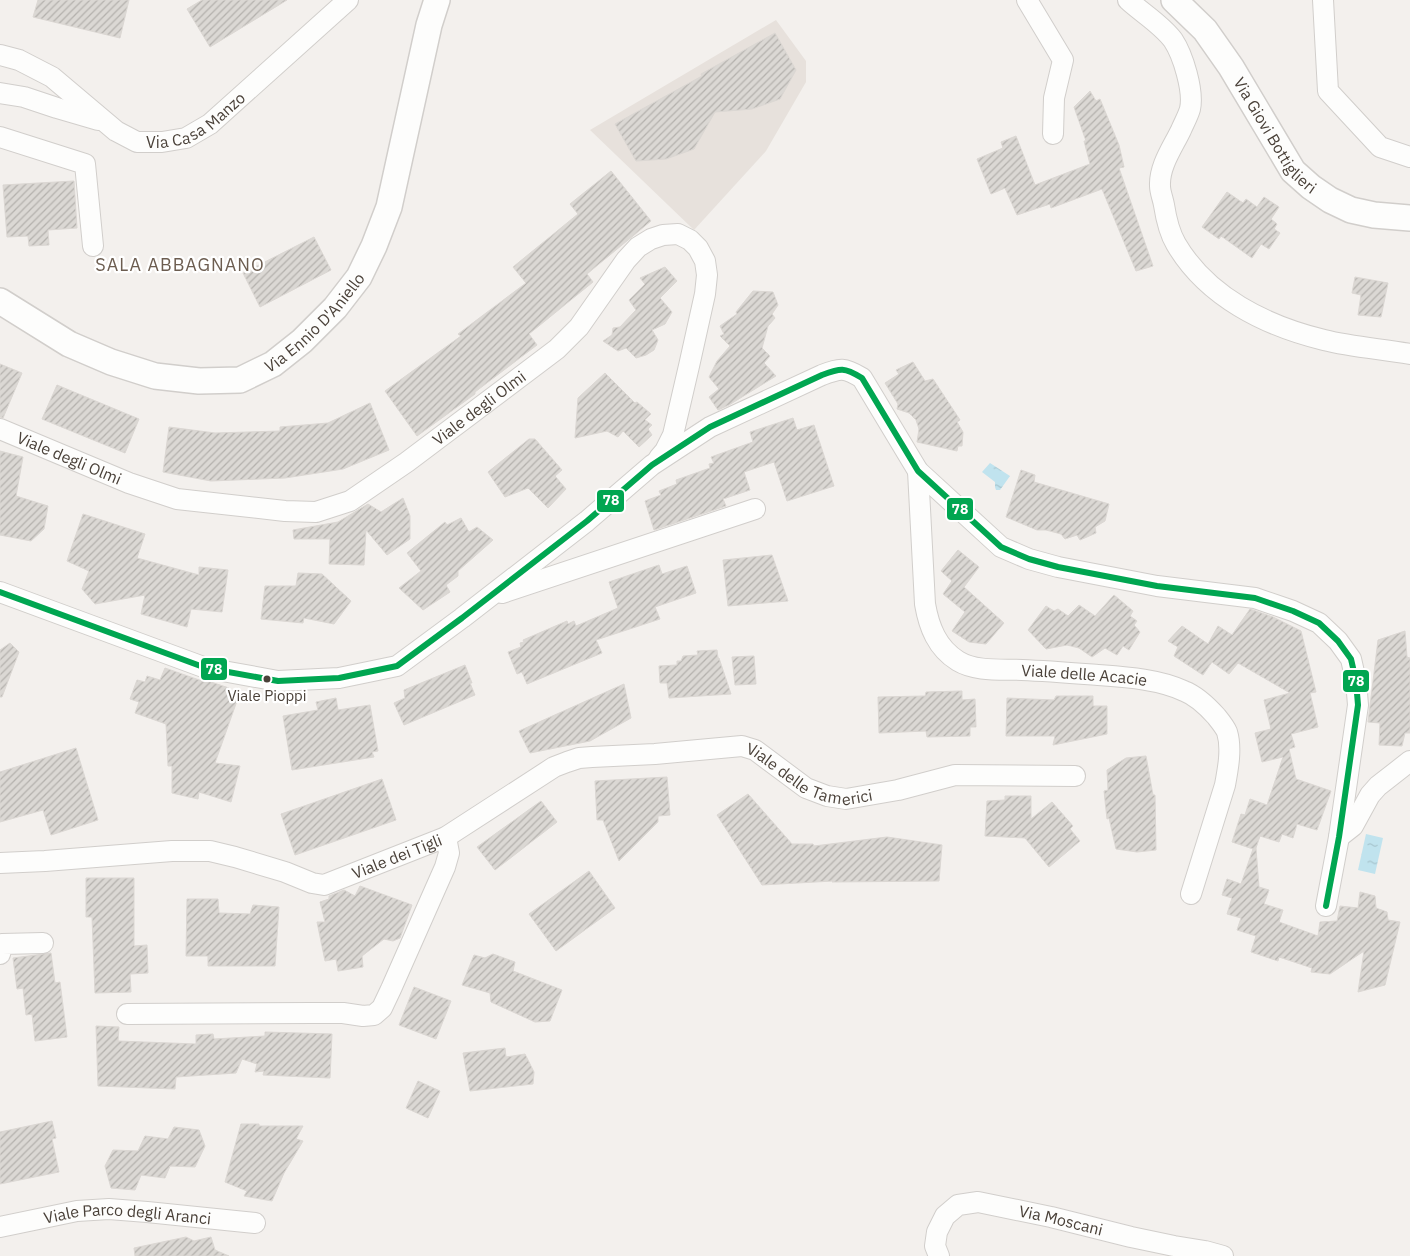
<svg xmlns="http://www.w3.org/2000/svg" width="1410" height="1256" font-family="'IBM Plex Sans',sans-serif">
<defs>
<pattern id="water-ripples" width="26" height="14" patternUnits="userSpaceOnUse" patternTransform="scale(1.25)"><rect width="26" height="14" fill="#c0e3ee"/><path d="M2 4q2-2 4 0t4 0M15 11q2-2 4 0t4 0" fill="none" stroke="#a6c4cd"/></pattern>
<pattern id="building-hatch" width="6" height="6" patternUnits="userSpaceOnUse" patternTransform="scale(1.25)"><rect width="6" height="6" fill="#dbd8d4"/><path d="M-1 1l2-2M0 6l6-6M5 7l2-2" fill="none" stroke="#b4b1ad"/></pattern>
</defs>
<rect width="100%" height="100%" fill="#f3f0ed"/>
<path fill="#e7e1dc" d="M776 20 806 61V82L766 151 694 230 590 130Z"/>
<g fill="url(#water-ripples)">
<path d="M990 463 1010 476 1000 490H996L995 487V482L982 472Z"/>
<path d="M1366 834 1383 838 1375 874 1358 870Z"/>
</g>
<g fill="url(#building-hatch)" stroke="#dbd7d3">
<path d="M38 0H129L120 38 33 17Z"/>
<path d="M202 0H287L210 47 187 9Z"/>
<path d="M775 33 796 70 780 99 752 109 715 112 694 149 666 159 636 161 615 124 702 76 701 74Z"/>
<path d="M1090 91 1096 101 1100 99 1119 145 1124 167 1119 168 1153 266 1136 271 1102 189 1051 208 1050 204 1017 215 1005 188 991 194 977 159 1003 148 1001 142 1016 136 1035 185 1090 164 1084 141H1086L1074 107Z"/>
<path d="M611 171 651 221 587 274 593 282 529 334 537 345 475 392V394L417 436 385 391 461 336 458 334 526 283 513 267 578 214 570 204Z"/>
<path d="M74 181 77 228 48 230 49 245 29 246 28 236 7 237 3 185Z"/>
<path d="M1227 192 1243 203 1246 199 1257 207 1264 197 1279 207 1271 219 1277 224 1274 229 1280 233 1269 249 1261 244 1252 258 1221 236 1219 239 1202 227Z"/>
<path d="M314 237 331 270 260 307 243 273Z"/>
<path d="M665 267 677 281 660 298 672 312 665 324 652 330 658 340 654 350 646 355 636 358 626 348 618 351 603 341 612 335 613 328 620 327 636 310 629 300 645 284 640 278Z"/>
<path d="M1355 277 1388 283 1381 317 1358 315 1361 295 1352 293Z"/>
<path d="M753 291 773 292 778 305 772 314 775 318 768 326 762 348 770 356 764 363 776 376 729 405 718 410 709 397 719 389 709 377 717 361 730 346 720 336 724 334 720 326 737 314 736 312Z"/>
<path d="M913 362 925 381 933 379 960 420 957 422 963 432 962 446H958L957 451 917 442 919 429 916 420 909 413 897 409 898 404 885 383 899 374 896 370Z"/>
<path d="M0 364 22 373 3 418 0 417Z"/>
<path d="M605 373 635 403 637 402 651 414 645 420 652 425 648 429 652 435 639 447 623 431 618 437 607 431 575 438 578 398Z"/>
<path d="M57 385 139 419 125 453 42 419Z"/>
<path d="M370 403 389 450 343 469 285 478 211 481 163 472 169 427 215 433 280 431V427L328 423Z"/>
<path d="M793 418 797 430 814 425 834 486 787 501 774 462 744 472 750 490 723 499 726 506 654 530 645 501 661 495 659 491 677 484 676 480 710 468 709 464 714 463 711 457 753 442 750 432Z"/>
<path d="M529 439H535L562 470 555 476 566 489 548 508 528 488 505 497 488 472Z"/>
<path d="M0 451 23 457 16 496 48 506 44 529 31 541 0 535Z"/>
<path d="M1021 470 1035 475 1034 482 1109 504 1105 521 1095 527 1096 533 1080 540 1077 535 1065 539 1061 534 1046 530H1037L1006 517Z"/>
<path d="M403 498 410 516V539L387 555 366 530 364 565 329 564 330 539H294L293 530 338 522 368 504 381 512Z"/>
<path d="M83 514 145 534 137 558 199 575V567L228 570 222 612 191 609 187 627 141 614 145 595 95 604 82 589 89 571 67 561Z"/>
<path d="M461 518 469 532 477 527 493 540 458 571V576L446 585 450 592 423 610 399 588 421 571 407 553 445 522 447 525Z"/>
<path d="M958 550 979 567 964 587 1004 623 986 644 969 642 952 631 965 612 943 594 952 581 941 571Z"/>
<path d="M772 555 788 601 728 606 723 560Z"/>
<path d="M659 565 662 574 687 566 696 593 655 607 660 619 596 640 602 653 527 684 522 672 517 674 508 652 521 647 520 643 524 642 523 640 567 621 568 624 574 621 576 626 618 608 609 582Z"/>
<path d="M298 573 322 574 351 601 334 624 304 618 303 623 261 619 265 586H296Z"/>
<path d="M1114 595 1133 611 1130 616 1137 621 1134 625 1140 632 1129 650 1123 646 1117 655 1105 648 1092 657 1079 648 1067 645 1046 649 1028 630 1046 606 1054 611 1058 609 1068 616 1079 605 1095 616Z"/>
<path d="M1250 609 1273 617 1301 631 1316 692 1310 693 1318 727 1291 734 1295 747 1289 749 1296 779 1331 791 1317 830 1297 824 1293 838 1282 834 1279 842 1260 836 1256 848 1259 887 1269 890 1264 904 1283 910 1279 922 1318 936 1320 922 1337 921 1340 906 1358 908 1360 892 1375 896 1376 908 1387 912 1388 920 1400 922 1385 985 1358 992 1364 951 1330 974 1311 972 1312 968 1279 957 1278 961 1251 952 1256 936 1237 930 1241 918 1227 914 1232 898 1222 895 1227 879 1241 884 1253 849 1232 842 1241 814 1245 815 1250 799 1267 805 1283 757 1262 762 1255 733 1271 729 1264 700 1290 693 1238 663 1229 674 1212 662 1203 675 1174 656 1178 647 1168 641 1182 626 1208 644 1218 626 1232 635Z"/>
<path d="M1405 631 1407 657 1410 658V733H1405L1402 746 1379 745 1380 723 1368 722 1378 640Z"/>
<path d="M10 643 19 652 2 697H0V650Z"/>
<path d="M717 650 718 658H719L731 694 669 698 667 683H660L659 666 677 665V661H681L683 656 698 655 697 651Z"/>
<path d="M754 656 756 684 735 685 732 657Z"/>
<path d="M465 665 472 683H470L475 695 404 725 394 703 405 698 404 690Z"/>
<path d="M165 668 205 682V680L229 688 228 694 238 698 215 763 240 766 231 802 199 792 198 799 172 793V766H168L166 724 135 713 139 702 130 699 137 680 145 682 147 676 160 680Z"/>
<path d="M624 684 631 718 590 741 530 753 519 731Z"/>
<path d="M962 691V700L975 699 976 727H970V736L927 737 926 731 879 733 878 697 925 696 926 692Z"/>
<path d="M1056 696H1093V706H1107V734L1053 745 1055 736H1006L1007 698 1054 700Z"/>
<path d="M336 698 338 710 370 705 378 751 372 752 374 757 292 770 283 716 318 710 316 702Z"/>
<path d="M76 748 98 820 51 835 43 810 0 822V772Z"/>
<path d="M1146 756 1153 795H1155L1156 850 1137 852 1116 849 1109 818 1107 819 1104 791 1108 790 1107 770 1126 758Z"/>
<path d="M667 777 670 815 658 816V822L619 861 603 820H597L595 781Z"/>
<path d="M382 779 396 820 295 855 281 814Z"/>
<path d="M748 794 792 844H813L814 846 887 837 942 845 939 881 832 882 833 881 762 885 717 815Z"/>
<path d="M1005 796H1031V819L1052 802 1073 826 1070 829 1080 841 1049 867 1025 838 985 836 987 801 1005 800Z"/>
<path d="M541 801 557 822 495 870 477 847Z"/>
<path d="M589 871 615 908 556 951 529 914Z"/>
<path d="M86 878H134V946L147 945 148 973 130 974 131 992 95 993 92 917H86Z"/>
<path d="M360 886 412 905 400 938 393 941 384 939 362 956 363 967 338 971 336 959 325 961 317 922H325L320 902 329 899V896L344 890 355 896Z"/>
<path d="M187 899H218L219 913 250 914 253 905 279 907 275 966H208V956H186Z"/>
<path d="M51 953 55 983 60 982 67 1037 35 1041 32 1014 26 1015 23 988 17 989 13 958Z"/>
<path d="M493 954 515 962 513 971 562 990 550 1021 535 1022 491 1002 490 993 462 985 474 955 485 958Z"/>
<path d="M414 987 451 1001 436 1039 399 1025Z"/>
<path d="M96 1026 119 1027 118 1041 196 1044V1035L213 1034 214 1039 265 1036V1032L332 1034 330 1078 263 1075 264 1071 255 1072 257 1064 242 1059 236 1073 176 1077 175 1089 98 1086Z"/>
<path d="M505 1048 506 1057 525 1054 534 1072 533 1084 470 1091 463 1053Z"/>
<path d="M418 1081 440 1091 428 1118 406 1108Z"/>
<path d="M52 1121 56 1138 52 1139 59 1172 0 1184V1132Z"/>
<path d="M241 1124H259V1126H303L296 1139 303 1141 284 1173 272 1201 244 1196 247 1191 225 1182Z"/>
<path d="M174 1127 199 1130 205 1146 195 1167 170 1166 165 1178 141 1175 135 1190 111 1188 105 1166 113 1150 138 1151 145 1136 168 1139Z"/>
<path d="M186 1237 194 1241 211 1237 215 1250 229 1256H135L134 1248Z"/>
</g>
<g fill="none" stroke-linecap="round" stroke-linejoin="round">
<defs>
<g id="minor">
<path d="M1027 0 1063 60 1054 98 1053 134"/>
<path d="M1128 0C1142 13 1161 24 1173 40 1183 55 1194 91 1190 109 1188 116 1184 123 1181 130 1173 147 1159 166 1160 186 1160 192 1163 199 1164 205 1166 218 1169 232 1176 244 1207 297 1266 326 1324 340 1352 347 1382 349 1410 354"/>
<path d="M1323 0 1328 91 1380 147 1410 157"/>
<path id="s1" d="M0 55 19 60 52 77 116 131 137 142H162L186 138 210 124 348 0"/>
<path d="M0 93 24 97 57 108 98 120"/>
<path d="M0 137 85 164 93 246"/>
<path id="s2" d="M0 429 129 483 177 499 285 511 316 512 350 501 407 462 557 349 579 327 626 260 638 247 651 239 663 235 678 234 690 240 698 248 705 261 707 275 705 294 689 366 673 435 665 451 659 458"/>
<path id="s3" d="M918 471 925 604C929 627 937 648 958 661 976 672 1002 669 1022 670 1047 671 1072 673 1098 675 1125 677 1159 679 1184 691 1197 696 1207 706 1216 716 1220 721 1225 727 1227 732 1232 748 1228 769 1225 785L1191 894"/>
<path d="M0 592 206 668 278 681 339 678 397 666 462 618 587 521 652 465 710 427 822 375C841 368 844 367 862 378L918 471 1001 547 1029 559 1058 567 1157 586 1255 598 1293 611 1319 623 1338 641 1351 659 1356 681 1358 705 1339 837 1326 906"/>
<path d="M502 593 755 509"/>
<path d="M1339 837 1353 826 1370 795 1378 786 1410 761"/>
<path id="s4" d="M0 863 45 861 172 851H210L235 857 285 872 312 883 324 885 446 837 554 767 567 762 579 758 592 757 655 754 742 746 755 750 806 788 827 796 846 799 898 790 955 775 1075 776"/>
<path d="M0 954 2 944 43 943"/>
<path d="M127 1014 313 1013H343L363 1016 374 1015 382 1008 391 989 445 867 449 853 446 837"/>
<path id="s5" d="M0 1227 77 1211 109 1209 147 1212 255 1223"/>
<path id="s6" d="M939 1256 935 1246 937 1232 945 1216 958 1205 978 1202 1051 1217 1131 1237 1174 1246 1205 1251 1223 1256"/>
</g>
<g id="tertiary">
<path id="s7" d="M1174 0 1205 30 1231 67 1293 171 1311 187 1330 200 1351 210 1374 215 1410 218"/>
<path id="s8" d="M0 301 69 344 111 362 155 376 199 381 240 380 273 364 302 341 335 308 359 277 374 246 389 207 429 25 437 0"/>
</g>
</defs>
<use href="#minor" stroke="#d1cecb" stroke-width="22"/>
<use href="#tertiary" stroke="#d1cecb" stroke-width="28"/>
<use href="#minor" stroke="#fdfdfc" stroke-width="20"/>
<use href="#tertiary" stroke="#fdfdfc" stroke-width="25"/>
<defs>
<path id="bus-1" d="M0 592 206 668 278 681 339 678 397 666 462 618 587 521 652 465 710 427 822 375C841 368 844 367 862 378L918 471 1001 547 1029 559 1058 567 1157 586 1255 598 1293 611 1319 623 1338 641 1351 659 1356 681 1358 705 1339 837 1326 906"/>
</defs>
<use href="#bus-1" stroke="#fff" stroke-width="10"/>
<use href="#bus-1" stroke="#00a651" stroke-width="6"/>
</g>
<circle fill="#4a4139" stroke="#fff" stroke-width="2" cx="267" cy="679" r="4.5"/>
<g text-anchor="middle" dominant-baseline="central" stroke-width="4.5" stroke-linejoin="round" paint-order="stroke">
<g font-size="15" fill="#4a4139" stroke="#fff">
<text x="267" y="695">Viale Pioppi</text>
</g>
<g font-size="16" fill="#4a4139" stroke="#fff">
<text stroke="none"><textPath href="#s1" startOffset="229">Via Casa Manzo</textPath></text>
<text stroke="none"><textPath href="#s7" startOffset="170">Via Giovi Bottiglieri</textPath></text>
<text stroke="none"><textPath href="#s8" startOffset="354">Via Ennio D'Aniello</textPath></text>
<text stroke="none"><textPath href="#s2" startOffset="525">Viale degli Olmi</textPath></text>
<text stroke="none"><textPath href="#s2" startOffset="75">Viale degli Olmi</textPath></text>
<text stroke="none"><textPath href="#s3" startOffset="329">Viale delle Acacie</textPath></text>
<text stroke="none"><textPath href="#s4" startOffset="855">Viale delle Tamerici</textPath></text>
<text stroke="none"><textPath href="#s4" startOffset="408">Viale dei Tigli</textPath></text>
<text stroke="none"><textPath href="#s5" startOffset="129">Viale Parco degli Aranci</textPath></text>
<text stroke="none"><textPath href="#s6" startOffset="165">Via Moscani</textPath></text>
</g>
<g font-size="18" letter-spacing="1" fill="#6c5d50" stroke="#fff">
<text x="180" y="264">SALA ABBAGNANO</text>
</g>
</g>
<g stroke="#fff" stroke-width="2">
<rect x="596" y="489" width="29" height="24" rx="5" fill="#00a651"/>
<rect x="946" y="497" width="28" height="24" rx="5" fill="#00a651"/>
<rect x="200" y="657" width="28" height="24" rx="5" fill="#00a651"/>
<rect x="1342" y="669" width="28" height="24" rx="5" fill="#00a651"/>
</g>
<g font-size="14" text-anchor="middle" font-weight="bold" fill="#fff">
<text x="611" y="505">78</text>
<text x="960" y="514">78</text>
<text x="214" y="674">78</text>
<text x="1356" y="686">78</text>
</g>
</svg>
